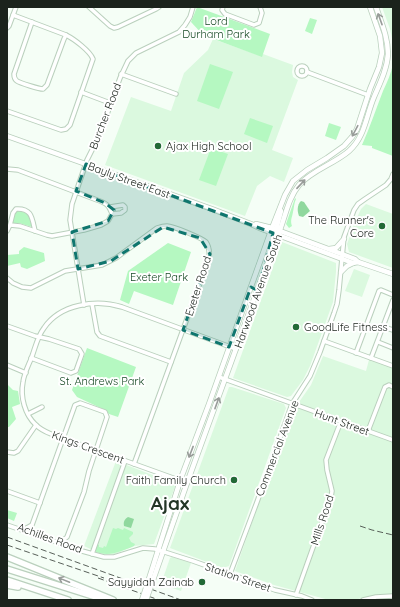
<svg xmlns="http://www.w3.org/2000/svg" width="400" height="607" font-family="Quicksand,sans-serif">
<rect width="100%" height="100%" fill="#f5fef6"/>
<g fill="#dbf9df">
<path d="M382 7H393V43L390 29Z"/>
<path d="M213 39 261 56 263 54 293 65 292 72 293 77 298 80 272 150 293 158 284 182 270 176 257 186 245 216 105 165 131 97 171 111 184 73 208 50Z"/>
<path d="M366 204 393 214V268L349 252 347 244 355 222 361 209Z"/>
<path d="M282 242 336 263V272L333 302 310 366 303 380 291 396 287 397 233 378Z"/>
<path d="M354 269 370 275 362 297 345 291Z"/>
<path d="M323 356 366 371 370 356 393 364V594L376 595 354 600H329L274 585 235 571 278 448 292 412 311 385Z"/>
<path d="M229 387H232L284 404 286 408 229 566 223 568 170 548Z"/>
<path d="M116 461 176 484 154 544 134 546 115 554H106L99 553 84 546Z"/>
<path d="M172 557 191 563 181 591 161 584 170 558Z"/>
</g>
<g fill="#b5f8c1">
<path d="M197 7 270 34 262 57 203 35 191 22Z"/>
<path d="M310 18 317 20 312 34 305 31Z"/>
<path d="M210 64 233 72 219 109 197 101Z"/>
<path d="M393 64V156L372 148V146L362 145C370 127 376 109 383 91 387 82 391 74 393 64Z"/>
<path d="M250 118 273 126 267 143 244 134Z"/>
<path d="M329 123 341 127 336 140 325 136Z"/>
<path d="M211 148 228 154 216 186 199 180Z"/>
<path d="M295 198 296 199C294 203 294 208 293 212 292 218 290 220 292 226L289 228 286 224Z"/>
<path d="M18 210C32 214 30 213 33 227H32L19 223H13L12 222 15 211Z"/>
<path d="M168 243 191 252 173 305 134 291 129 304 120 300 128 271Z"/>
<path d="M24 247 44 253 45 261 27 269 21 267 20 263 7 266V255L19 254V251Z"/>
<path d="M87 348 136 367 118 417 109 414 105 410 77 397 72 390Z"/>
<path d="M7 384 13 390 18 391 20 404 12 407 16 419 9 427H7Z"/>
<path d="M7 510 17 513 14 521 7 518Z"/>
<path d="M113 528 116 529 118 528 123 530 124 528 133 532V534L129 538 131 542 135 544 134 546C122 551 110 557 96 552L95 550 97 544 99 545V547L103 548 104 546 106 547Z"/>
</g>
<g fill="#90d89e">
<path d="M301 201 304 202 310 211 303 217 299 216C297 211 297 205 301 201Z"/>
<path d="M128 517 134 519 131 528 124 526C123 521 125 519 128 517Z"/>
</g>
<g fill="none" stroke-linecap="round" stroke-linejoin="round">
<defs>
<g id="minor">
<path d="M89 7 110 26 114 28 118 27 156 9 159 7"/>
<path d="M223 7 222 10 225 14 254 25 259 23 262 13 260 7"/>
<path d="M32 22 14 74C14 77 14 79 17 81 20 83 39 89 43 89L47 85 64 39 66 35"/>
<path d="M7 28 9 26 16 7"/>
<circle cx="302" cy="71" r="5"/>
<path d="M307 72 368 95"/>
<path d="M121 74 176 94"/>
<path d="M81 92 110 103"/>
<path d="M7 111 61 130 66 129 70 125 93 59C90 51 74 39 66 35L13 15"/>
<path d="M7 169 18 170 97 200C106 203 109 205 112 214L108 221 101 225 84 230 52 236 47 235 20 226 10 225"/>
<path d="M110 207 123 205 125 207V210L121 213 112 214"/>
<path d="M7 231 10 225 13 213 16 209C32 208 32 218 35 231"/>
<path d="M7 278 13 283 22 287 31 288 65 271 102 265 116 258 157 228C160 227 163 226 167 226 173 226 202 238 206 242 210 248 210 254 208 261L134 464"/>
<path d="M92 304 97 332 100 336 171 362"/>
<path d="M84 305 70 220 72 204 87 160 100 134 120 78 128 61 136 53 179 32 185 25 190 17 193 7"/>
<path d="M7 326 35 336 49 339 79 349 82 354 76 371 71 373 31 358"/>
<path d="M383 327 393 330"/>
<path d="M324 341 393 366"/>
<path d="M378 342 393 348"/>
<path d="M356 353 379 291 381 290 393 295"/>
<path d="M371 358 393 300"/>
<path d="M7 365 26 373"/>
<path d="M219 377 393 440"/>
<path d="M28 414 42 407"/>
<path d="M368 431 385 387 389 385 393 387"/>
<path d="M7 452 14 453 18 451 36 425"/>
<path d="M187 483 51 434C46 432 40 429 36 425 25 415 20 397 23 382 24 374 28 366 31 359 35 349 37 337 44 328 60 304 96 299 122 307L236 349"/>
<path d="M7 491 40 503"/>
<path d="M7 525 82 551 104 557H114L143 548 155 549 193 561 275 590 302 596 312 600"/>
<path d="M25 529 32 525 75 405 80 403 105 412 107 417 89 471 84 492 67 537 61 542"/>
<path d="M92 554 125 461"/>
<path d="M230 574 257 502 292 404 310 376 320 352 334 313 337 304 339 290 344 237 354 210 358 204 365 199 386 185 391 179 393 174"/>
<path d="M296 595 331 497 332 491 327 470 326 460 341 421"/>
<path d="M363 600 376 597 393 596"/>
</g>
<g id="major">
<path d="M7 136 212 209 251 224 262 229 353 263 358 262 393 274"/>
<path d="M256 224 272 228 355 259 358 262"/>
<path d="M277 231V226L281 211"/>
<path d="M329 249 336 248 344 239"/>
<path d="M267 259 272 239V231"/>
<path d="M341 272 347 266 353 263"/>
<path d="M148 582 181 478 209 404 272 228 285 195 293 181 307 170 327 158 344 146 352 137 357 129 370 89 379 67 382 53 380 36 370 7"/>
<path d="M152 583 187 483 264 272C271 257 276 242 281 227 286 213 289 197 299 185 312 170 334 164 349 151 365 137 366 116 374 97 380 83 387 69 388 54 388 37 381 22 376 7"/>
</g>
<g id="highway">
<path d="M7 557 113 600"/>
<path d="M7 569 105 600"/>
<path d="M7 580 68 600"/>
<path d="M7 585 18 587"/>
</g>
</defs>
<use href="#minor" stroke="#bad0bd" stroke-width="5.5"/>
<use href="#major" stroke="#bad0bd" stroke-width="6"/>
<use href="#highway" stroke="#bad0bd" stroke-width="8"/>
<use href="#minor" stroke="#fff" stroke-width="3.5"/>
<use href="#major" stroke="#fff" stroke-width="4.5"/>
<use href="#highway" stroke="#fff" stroke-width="5.5"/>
<g stroke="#586059" stroke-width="1" stroke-dasharray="6 3" stroke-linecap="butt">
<path d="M360 526 372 530 393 535"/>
<path d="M7 537 181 600"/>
<path d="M7 545 104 578"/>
<path d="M98 578 159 600"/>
</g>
<defs>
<g id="major-bridge">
<path d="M142 600 148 582"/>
<path d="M146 600 152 583"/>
</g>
</defs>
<use href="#major-bridge" stroke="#bad0bd" stroke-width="6" stroke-linecap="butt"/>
<use href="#major-bridge" stroke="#fff" stroke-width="4.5"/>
</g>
<defs><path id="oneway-shaft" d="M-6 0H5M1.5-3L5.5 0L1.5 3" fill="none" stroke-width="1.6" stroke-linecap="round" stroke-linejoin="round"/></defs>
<g stroke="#989c99">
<use href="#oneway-shaft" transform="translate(380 19) rotate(-110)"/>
<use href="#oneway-shaft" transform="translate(355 131) rotate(118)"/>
<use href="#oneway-shaft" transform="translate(301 184) rotate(-47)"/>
<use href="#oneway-shaft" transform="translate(217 403) rotate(-70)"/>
<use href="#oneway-shaft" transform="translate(191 452) rotate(111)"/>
<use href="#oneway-shaft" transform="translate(64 580) rotate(-158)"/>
</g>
<path fill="#0f766e" fill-opacity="0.2" stroke="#0f766e" stroke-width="3" stroke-dasharray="8 5" stroke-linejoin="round" d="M86 164 273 233 258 291 251 287 229 347 183 330 210 254 200 238 163 227 111 261 78 269 72 232 108 221 114 210 105 203 76 191Z"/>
<g fill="#226936" stroke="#fff" stroke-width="1.5">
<circle cx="158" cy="146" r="4"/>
<circle cx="382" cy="226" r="4"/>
<circle cx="296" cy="327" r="4"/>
<circle cx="234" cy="480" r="4"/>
<circle cx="202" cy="582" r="4"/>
</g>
<g text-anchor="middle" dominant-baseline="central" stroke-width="4" stroke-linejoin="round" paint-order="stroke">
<g font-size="11" fill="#164924" stroke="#fff">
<text x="216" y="21">Lord<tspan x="216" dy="13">Durham Park</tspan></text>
<text x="159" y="277">Exeter Park</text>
<text x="102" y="381">St. Andrews Park</text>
</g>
<g font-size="11" fill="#1b231c" stroke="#fff">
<text transform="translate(105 116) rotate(-69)">Burcher Road</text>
<text transform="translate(129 180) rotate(20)">Bayly Street East</text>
<text transform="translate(198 286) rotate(-72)">Exeter Road</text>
<text transform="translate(258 291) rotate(-70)">Harwood Avenue South</text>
<text transform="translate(342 422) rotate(20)">Hunt Street</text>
<text transform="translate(88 447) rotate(20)">Kings Crescent</text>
<text transform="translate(277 448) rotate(-69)">Commercial Avenue</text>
<text transform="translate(322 520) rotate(-72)">Mills Road</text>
<text transform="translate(50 538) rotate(20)">Achilles Road</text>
<text transform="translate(238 577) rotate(19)">Station Street</text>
</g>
<g font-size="11" fill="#1b231c" stroke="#fff" text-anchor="end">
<text x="166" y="146" text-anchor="start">Ajax High School</text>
<text x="374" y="220">The Runner's<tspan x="374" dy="13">Core</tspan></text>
<text x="304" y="327" text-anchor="start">GoodLife Fitness</text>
<text x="226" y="480">Faith Family Church</text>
<text x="194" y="582">Sayyidah Zainab</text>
</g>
<g font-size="19" font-weight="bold" fill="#243627" stroke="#fff">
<text x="170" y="503">Ajax</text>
</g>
</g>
<rect width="400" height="607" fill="none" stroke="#1b231c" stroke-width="16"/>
</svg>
